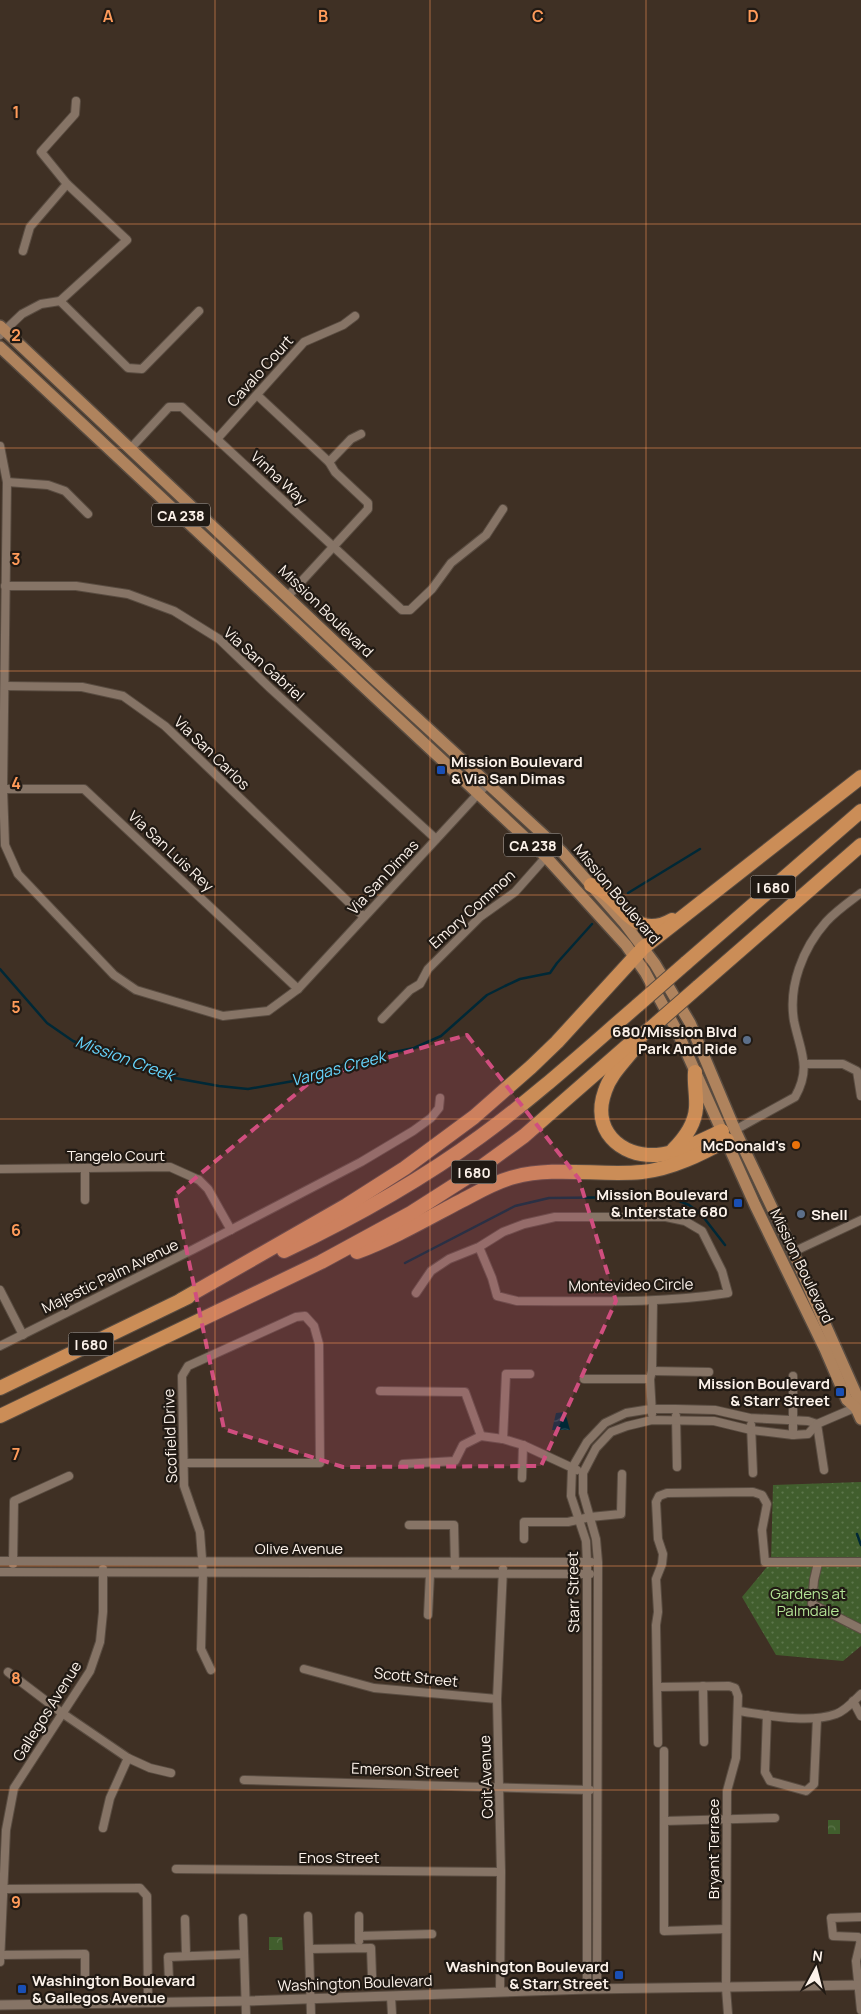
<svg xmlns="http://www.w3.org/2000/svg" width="861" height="2014" font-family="Manrope,sans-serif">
<defs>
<pattern id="park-crowns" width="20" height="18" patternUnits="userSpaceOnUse" patternTransform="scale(1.25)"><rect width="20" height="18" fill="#415e2d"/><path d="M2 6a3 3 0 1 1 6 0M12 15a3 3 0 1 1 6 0" fill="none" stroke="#5d764c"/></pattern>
<pattern id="garden-dots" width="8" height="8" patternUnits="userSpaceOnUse" patternTransform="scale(1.25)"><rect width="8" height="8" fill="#415e2d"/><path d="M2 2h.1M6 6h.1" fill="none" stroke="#5d764c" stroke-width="1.8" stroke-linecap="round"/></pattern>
<pattern id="water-waves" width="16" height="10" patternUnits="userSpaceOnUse" patternTransform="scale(1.25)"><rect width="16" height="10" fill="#002836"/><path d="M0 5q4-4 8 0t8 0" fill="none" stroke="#264853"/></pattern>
</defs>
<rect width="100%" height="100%" fill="#3f3024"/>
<g fill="url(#park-crowns)">
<rect x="828" y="1820" width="12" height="14"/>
<path d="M269 1937H282L283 1950H269Z"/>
</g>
<path fill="url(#garden-dots)" d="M861 1482V1646L843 1661 776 1655 742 1597 771 1562 773 1485Z"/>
<path fill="url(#water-waves)" d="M565 1412 570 1430H552L556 1413Z"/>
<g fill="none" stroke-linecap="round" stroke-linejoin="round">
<g stroke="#002836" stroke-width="2.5">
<path d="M628 893 700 849"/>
<path d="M0 969 47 1023 73 1041 135 1066 169 1077 219 1086 248 1089 316 1077 351 1061 414 1048 441 1036 487 995 505 986 520 979 550 973 557 963 592 924"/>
<path d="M405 1263 515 1206 549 1198 645 1197 677 1200 689 1205 701 1214 725 1245"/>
<path d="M857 1534 861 1545"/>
</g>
<defs>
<g id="minor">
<path d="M23 251 30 227 67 184"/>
<path d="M60 301 128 368 142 369 199 311"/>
<path d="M0 335 22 314 41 304 60 301 127 240 67 184 41 152 75 114 76 101"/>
<path d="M257 395 329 462 335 472 368 503V509L288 596"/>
<path d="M217 439 304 342 343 325 355 316"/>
<path d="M0 446 7 482 3 789 5 845 18 874 114 975 136 990 223 1016 268 1011 298 989 488 783"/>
<path d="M131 448 169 407H182L402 610H410L432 589 451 563 486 535 503 509"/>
<path d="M329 462 351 439 361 434"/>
<path d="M7 482 48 485 65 491 88 514"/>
<path d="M5 586H76L128 594 174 611 219 639 270 688 436 839"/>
<path d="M5 686 82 687 123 696 165 726 364 917"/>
<path d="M3 789H84L298 989"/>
<path d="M382 1019 410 990 420 984 428 969 480 917 515 892 546 857"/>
<path d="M804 1064H843L857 1071 861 1096"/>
<path d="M735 1130 795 1097C812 1067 800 1051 794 1021 788 986 803 948 826 922 836 911 849 902 861 893"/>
<path d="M85 1168V1200"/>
<path d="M0 1169 170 1167 199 1180 208 1189 231 1230"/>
<path d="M793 1252 861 1220"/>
<path d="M0 1290 23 1335"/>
<path d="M416 1293 431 1271 449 1259 479 1247 503 1232 524 1224 555 1217H666L685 1221 702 1231 722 1271 728 1293C658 1304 588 1301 517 1301L497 1296 492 1278 479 1247"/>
<path d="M0 1346 194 1249 361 1162 413 1131 431 1118 439 1108 440 1098"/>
<path d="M652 1371 709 1372"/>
<path d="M793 1376V1435"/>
<path d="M584 1379H650"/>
<path d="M380 1391 465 1392 481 1436"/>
<path d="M652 1414 650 1379 652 1371 653 1301"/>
<path d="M676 1416 677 1467"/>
<path d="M817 1424 824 1470"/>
<path d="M751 1425 753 1473"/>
<path d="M481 1436 503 1439 523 1445 577 1470"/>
<path d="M503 1439 506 1374H530"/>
<path d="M184 1463H320L319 1344 314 1326 305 1316 296 1317 188 1366 182 1376 184 1486 200 1532 203 1572 201 1649 211 1670"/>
<path d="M403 1464 455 1461 463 1445 481 1436"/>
<path d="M522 1478 523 1445"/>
<path d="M409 1525H454L455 1567"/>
<path d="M524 1539V1522H568L590 1517 621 1514 622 1474"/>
<path d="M0 1561 591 1562"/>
<path d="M818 1563 814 1580 812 1604 861 1629"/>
<path d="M13 1564 14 1501 69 1476"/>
<path d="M0 1572 590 1574"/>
<path d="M428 1615 430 1574"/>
<path d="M304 1669 374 1688 497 1699"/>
<path d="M8 1672 62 1713 128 1758 150 1768 171 1773"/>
<path d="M703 1686 704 1742"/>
<path d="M658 1687 729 1686 735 1688 738 1696 736 1758 727 1791 726 1988 728 2014"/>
<path d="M853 1701 861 1716"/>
<path d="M738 1711C767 1715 808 1724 836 1714 845 1711 854 1701 861 1694"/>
<path d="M767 1715 765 1772 770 1781 806 1791 814 1784 817 1718"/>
<path d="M658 1743 656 1625 658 1612 656 1579 662 1564 663 1554 658 1539 656 1502 659 1496 667 1493 753 1492 762 1495 767 1504 762 1530 765 1562H861"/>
<path d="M664 1751V1931L726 1929"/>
<path d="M244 1780 590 1790"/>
<path d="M664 1821 775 1818"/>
<path d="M103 1828 110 1798 128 1758"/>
<path d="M176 1869 501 1872"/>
<path d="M5 1889 140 1888 147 1896 148 2003"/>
<path d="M308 1916 311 2014"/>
<path d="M359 1916V1941"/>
<path d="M243 1918 246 2014"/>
<path d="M185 1919 186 1955"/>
<path d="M359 1936 432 1934"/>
<path d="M861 1940 856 1961 861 2010"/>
<path d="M861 1941 858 1937 833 1936 831 1918 861 1917"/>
<path d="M309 1949 371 1948 372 1976"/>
<path d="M0 1955 85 1954V1981"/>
<path d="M0 1962 6 1830 14 1788 90 1671 100 1642 103 1612V1569"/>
<path d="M169 1980 168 1957 244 1954"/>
<path d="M587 1989V1562L586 1541 571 1496 572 1468 587 1442 605 1423 626 1413 651 1409H676L715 1410 750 1418 808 1421 817 1424"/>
<path d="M597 1989 598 1562 596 1539 583 1493V1473L596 1448 611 1432 627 1426 652 1420 714 1421 751 1430 793 1435 808 1434 817 1424 859 1406"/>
<path d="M500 1992 501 1872 497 1699 503 1569"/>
<path d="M391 1997 392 2014"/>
</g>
<path id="tertiary" d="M0 2005 246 2001 587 1989 861 1985"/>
<g id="primary">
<path d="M0 326 369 674 562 852 625 924 655 964 690 1023 735 1130 793 1252 857 1396 856 1408"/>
<path d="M0 347 546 857 626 945 645 972 677 1031 755 1205 825 1349 847 1400 856 1408 861 1419"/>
</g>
<g id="motorway">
<path d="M591 885C622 895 631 943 672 920"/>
<path d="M686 963 861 811"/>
<path d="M698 987 861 845"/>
<path d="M633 1050C623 1063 610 1075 605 1091 591 1129 619 1157 657 1155 679 1153 702 1140 722 1131"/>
<path d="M673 1150C684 1139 695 1124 696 1108 697 1096 694 1085 695 1072"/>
<path d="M284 1251C353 1218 420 1181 481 1136 536 1096 587 1049 638 1005"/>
<path d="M357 1252C392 1239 425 1220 459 1202 477 1193 494 1182 514 1177 555 1166 600 1176 642 1172 672 1169 701 1154 727 1140"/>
<path d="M181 1300 347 1205 405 1168 474 1117 531 1067 557 1042 643 948 861 777"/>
<path d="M0 1388 188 1297"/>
<path d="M0 1416 321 1262 411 1213 469 1176 524 1136 627 1046 651 1028"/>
</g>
</defs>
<use href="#minor" stroke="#594c41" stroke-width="10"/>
<use href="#tertiary" stroke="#594c41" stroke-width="11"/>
<use href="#primary" stroke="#594c41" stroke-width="14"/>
<use href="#motorway" stroke="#594c41" stroke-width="16"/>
<use href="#minor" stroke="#867466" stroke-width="8"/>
<use href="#tertiary" stroke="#867466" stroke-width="9"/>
<use href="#primary" stroke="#af835d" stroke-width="11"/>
<use href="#motorway" stroke="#cb8d57" stroke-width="14"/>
<defs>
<g id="motorway-bridge">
<path d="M638 1005 686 963"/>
<path d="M651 1028 698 987"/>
</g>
</defs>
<use href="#motorway-bridge" stroke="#594c41" stroke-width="16" stroke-linecap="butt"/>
<use href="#motorway-bridge" stroke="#cb8d57" stroke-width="14"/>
</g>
<path fill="#d04e7f" fill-opacity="0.2" stroke="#d04e7f" stroke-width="4" stroke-dasharray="10 6" stroke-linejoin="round" d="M467 1035 579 1179 616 1301 541 1466 343 1467 224 1429 175 1195 315 1078Z"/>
<path fill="none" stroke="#ff9b5a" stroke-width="1" stroke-opacity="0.55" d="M215 0V2014M430 0V2014M646 0V2014M0 224H861M0 448H861M0 671H861M0 895H861M0 1119H861M0 1343H861M0 1566H861M0 1790H861"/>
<g fill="#1a4fb4" stroke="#211a14" stroke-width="2">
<rect x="436" y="765" width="10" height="10" rx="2.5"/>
<rect x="733" y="1198" width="10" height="10" rx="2.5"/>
<rect x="835" y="1387" width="10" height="10" rx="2.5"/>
<rect x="614" y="1970" width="10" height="10" rx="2.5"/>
<rect x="17" y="1984" width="10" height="10" rx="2.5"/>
</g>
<g fill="#5c6f8a" stroke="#211a14" stroke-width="2">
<circle cx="747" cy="1040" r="5"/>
<circle cx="801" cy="1214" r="5"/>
</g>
<circle fill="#e8710a" stroke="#211a14" stroke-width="2" cx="796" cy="1145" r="5"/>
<g text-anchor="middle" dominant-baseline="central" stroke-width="4.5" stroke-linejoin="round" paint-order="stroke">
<g fill="#211a14" stroke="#bab1aa" stroke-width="1">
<rect x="152" y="503.5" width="58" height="23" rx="4"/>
<rect x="504" y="833.5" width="58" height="23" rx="4"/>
<rect x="750.5" y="875.5" width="45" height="23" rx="4"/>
<rect x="451.5" y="1160.5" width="45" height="23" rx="4"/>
<rect x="68.5" y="1332.5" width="45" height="23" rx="4"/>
</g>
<g font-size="14" font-weight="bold" fill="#fcf2ea">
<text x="181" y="515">CA 238</text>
<text x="533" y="845">CA 238</text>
<text x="773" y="887">I 680</text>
<text x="474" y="1172">I 680</text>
<text x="91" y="1344">I 680</text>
</g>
<g font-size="15" fill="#fcf2ea" stroke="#211a14">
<text transform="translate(260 371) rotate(-48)">Cavalo Court</text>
<text transform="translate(279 478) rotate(43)">Vinha Way</text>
<text transform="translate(326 611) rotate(44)">Mission Boulevard</text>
<text transform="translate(264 664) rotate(42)">Via San Gabriel</text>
<text transform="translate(212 753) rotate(44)">Via San Carlos</text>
<text transform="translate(171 851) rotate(43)">Via San Luis Rey</text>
<text transform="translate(383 877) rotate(-47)">Via San Dimas</text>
<text transform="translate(617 894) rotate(50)">Mission Boulevard</text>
<text transform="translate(472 909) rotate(-42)">Emory Common</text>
<text x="116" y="1155">Tangelo Court</text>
<text transform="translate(802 1266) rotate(64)">Mission Boulevard</text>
<text transform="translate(110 1276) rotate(-26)">Majestic Palm Avenue</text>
<text transform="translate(631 1285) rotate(-1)">Montevideo Circle</text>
<text transform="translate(170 1436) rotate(-92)">Scofield Drive</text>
<text x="299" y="1548">Olive Avenue</text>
<text transform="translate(573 1592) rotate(-91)">Starr Street</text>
<text transform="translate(416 1677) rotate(6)">Scott Street</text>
<text transform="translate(47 1711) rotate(-58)">Gallegos Avenue</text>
<text transform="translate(405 1770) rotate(2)">Emerson Street</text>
<text transform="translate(486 1777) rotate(-92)">Coit Avenue</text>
<text transform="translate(713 1849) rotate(-90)">Bryant Terrace</text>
<text x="339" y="1857">Enos Street</text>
<text transform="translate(355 1983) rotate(-2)">Washington Boulevard</text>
</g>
<g font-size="15" font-weight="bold" fill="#fcf2ea" stroke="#211a14" text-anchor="end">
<text x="451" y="761" text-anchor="start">Mission Boulevard<tspan x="451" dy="17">&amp; Via San Dimas</tspan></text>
<text x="737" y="1031">680/Mission Blvd<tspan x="737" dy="17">Park And Ride</tspan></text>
<text x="786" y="1145">McDonald's</text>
<text x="728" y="1194">Mission Boulevard<tspan x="728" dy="17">&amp; Interstate 680</tspan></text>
<text x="811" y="1214" text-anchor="start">Shell</text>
<text x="830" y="1383">Mission Boulevard<tspan x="830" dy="17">&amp; Starr Street</tspan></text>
<text x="609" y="1966">Washington Boulevard<tspan x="609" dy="17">&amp; Starr Street</tspan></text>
<text x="32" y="1980" text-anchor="start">Washington Boulevard<tspan x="32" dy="17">&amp; Gallegos Avenue</tspan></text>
</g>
<g font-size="15" fill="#b3e395" stroke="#211a14">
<text x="808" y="1593">Gardens at<tspan x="808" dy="17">Palmdale</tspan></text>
</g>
<g font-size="16" font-style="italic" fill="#66d4fc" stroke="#211a14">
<text transform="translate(125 1058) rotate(20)">Mission Creek</text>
<text transform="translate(338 1068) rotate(-15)">Vargas Creek</text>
</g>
</g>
<g font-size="16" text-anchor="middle" font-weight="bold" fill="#ff9b5a" stroke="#211a14" stroke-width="4.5" stroke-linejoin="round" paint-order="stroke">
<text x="108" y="22">A</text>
<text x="323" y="22">B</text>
<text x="538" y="22">C</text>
<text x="753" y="22">D</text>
<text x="16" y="118">1</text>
<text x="16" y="341">2</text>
<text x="16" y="565">3</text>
<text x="16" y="789">4</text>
<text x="16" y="1013">5</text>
<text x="16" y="1236">6</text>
<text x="16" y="1460">7</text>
<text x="16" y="1684">8</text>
<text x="16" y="1908">9</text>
</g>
<g transform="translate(816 1969) rotate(7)" stroke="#211a14" stroke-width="4" paint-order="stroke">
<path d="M0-4L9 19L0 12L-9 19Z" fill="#fcf2ea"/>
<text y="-8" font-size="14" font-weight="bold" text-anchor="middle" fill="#fcf2ea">N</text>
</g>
</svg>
